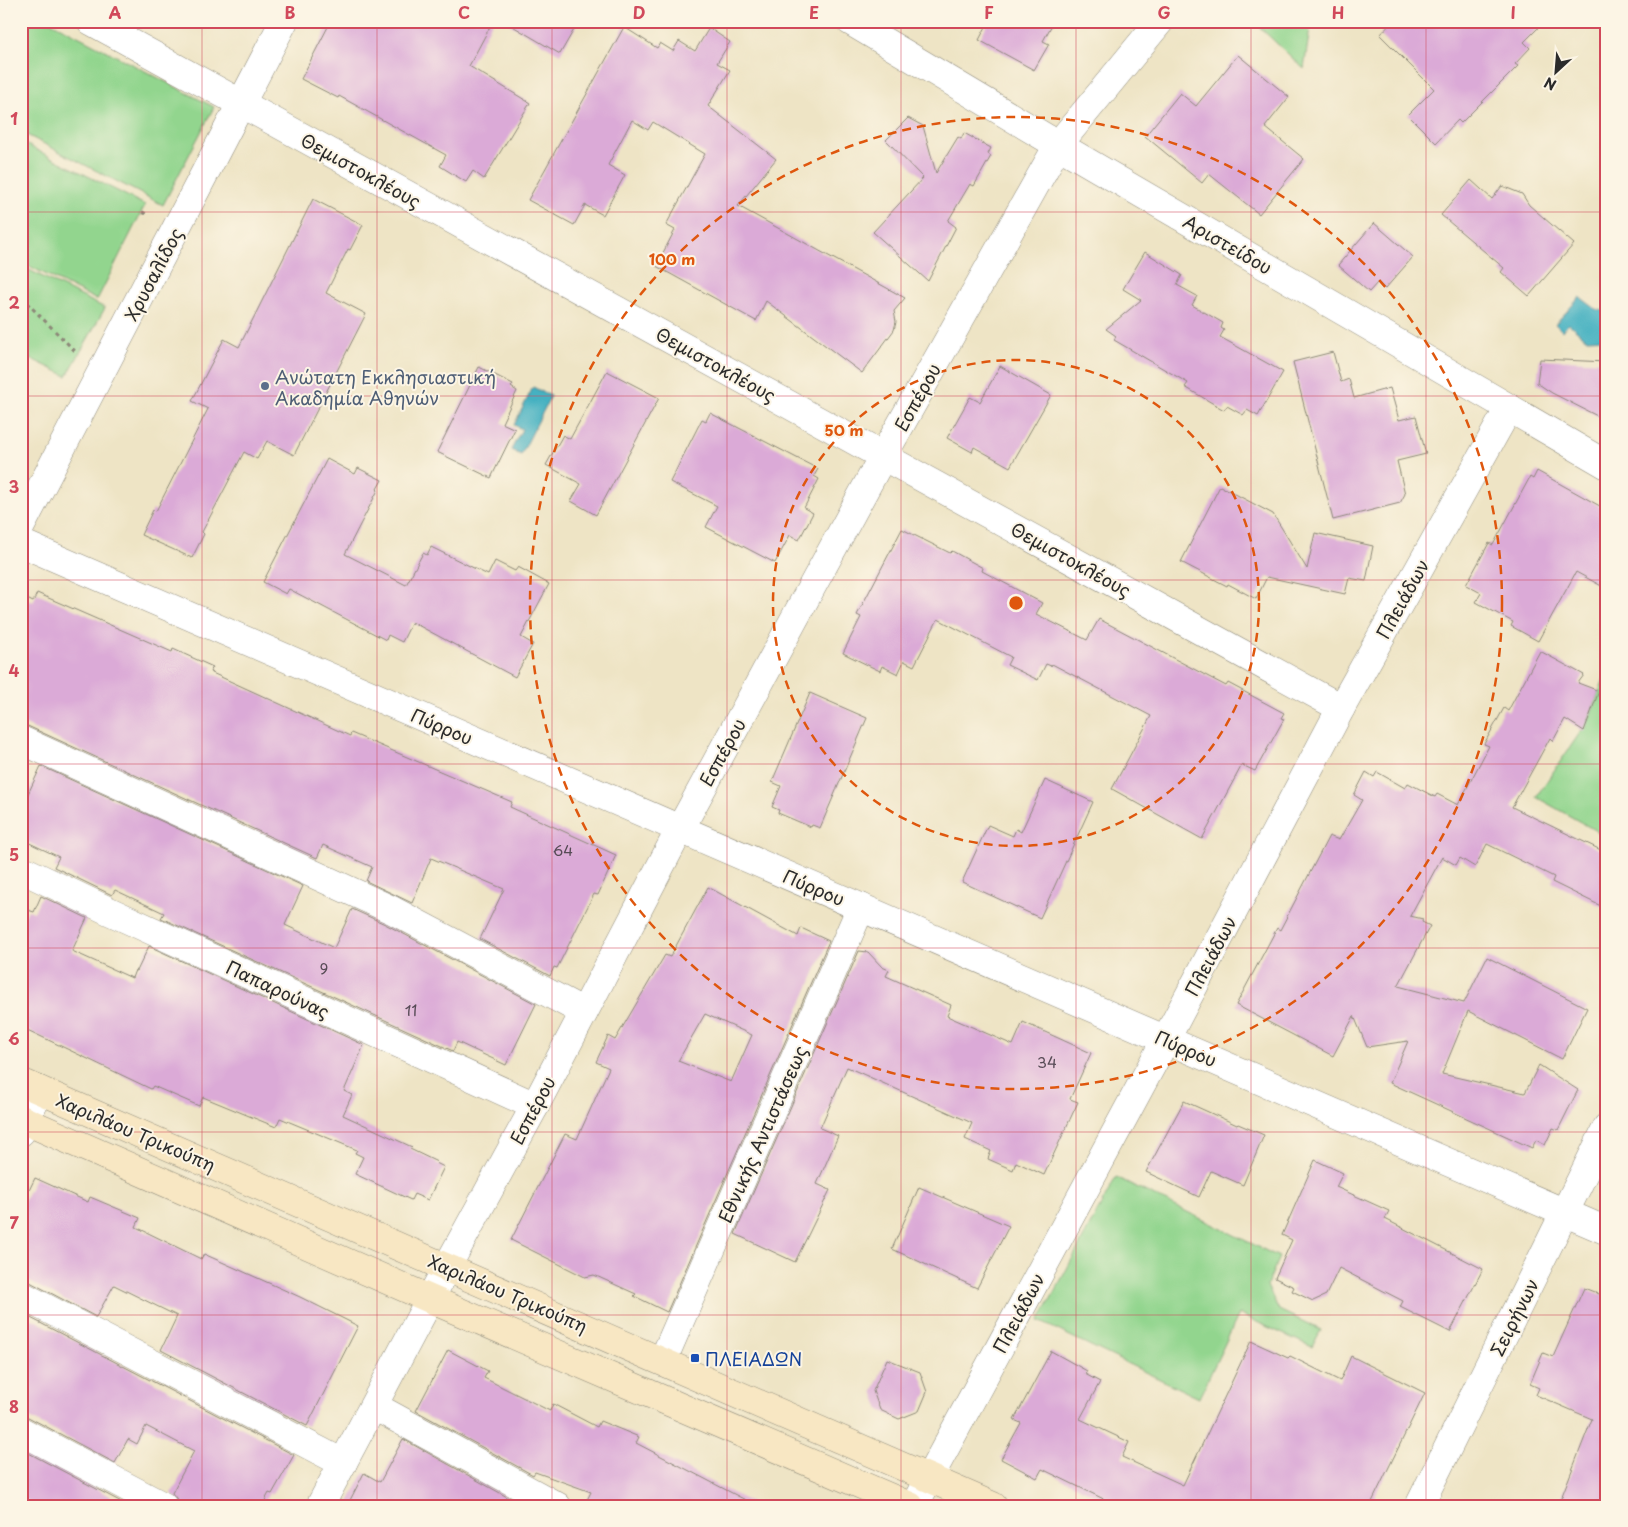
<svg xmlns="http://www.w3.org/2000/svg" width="1628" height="1527" font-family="'Playpen Sans',sans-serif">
<rect width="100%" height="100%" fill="#fcf5e5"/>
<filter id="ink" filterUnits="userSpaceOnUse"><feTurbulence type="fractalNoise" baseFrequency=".02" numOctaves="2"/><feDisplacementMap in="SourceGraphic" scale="10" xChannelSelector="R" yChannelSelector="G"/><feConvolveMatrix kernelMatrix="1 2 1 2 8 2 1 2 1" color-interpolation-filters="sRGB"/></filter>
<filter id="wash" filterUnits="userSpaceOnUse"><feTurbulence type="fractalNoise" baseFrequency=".0096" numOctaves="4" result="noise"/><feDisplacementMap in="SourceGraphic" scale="20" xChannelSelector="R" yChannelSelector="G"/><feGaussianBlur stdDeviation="1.12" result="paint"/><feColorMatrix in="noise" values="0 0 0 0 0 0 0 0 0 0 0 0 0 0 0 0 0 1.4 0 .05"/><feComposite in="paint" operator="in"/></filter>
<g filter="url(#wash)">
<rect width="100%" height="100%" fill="#eee4c5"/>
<g fill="#92d58e" stroke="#5e805c">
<path d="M21 21H49L214 107 163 205 21 132Z"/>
<path d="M1253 21H1311L1304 69Z"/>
<path d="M21 142 145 205 97 300 21 262Z"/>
<path d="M21 266 105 308 67 376 21 354Z"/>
<path d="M1607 671V837L1536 797 1588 721Z"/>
<path d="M1116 1177 1279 1257 1267 1286 1279 1310 1321 1330 1312 1347 1239 1314 1199 1398 1039 1321Z"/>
</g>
<g fill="#44b1c1" stroke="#386e76">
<path d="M1580 297 1596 309 1607 312V338L1587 339 1569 324 1562 331 1555 324Z"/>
<path d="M533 387 551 396 521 455 511 450 522 429 514 425Z"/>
</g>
<g id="blocks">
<g fill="#dbaad7" fill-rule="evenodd">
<path d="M331 21H493L469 66 530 103 484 179 473 171 466 182 440 166 446 155 339 96 338 98 301 79Z"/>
<path d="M504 21H579L560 54Z"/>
<path d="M989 21H1054L1043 41 1049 44 1034 70 979 40Z"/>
<path d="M1393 21H1545L1524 42 1530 48 1515 64 1518 66 1461 123 1458 120 1436 143 1408 115 1434 89 1380 35Z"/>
<path d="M624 27 657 48 660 43 673 51 679 41 695 51 709 28 730 42 717 63 730 70 708 106 776 159 738 206 905 298 894 311 896 322 894 330 862 373 766 301 756 321 656 266 675 230 666 225 705 154 653 122 648 130 632 120 608 165 625 175 603 215 585 205 574 225 528 200Z"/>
<path d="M1238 55 1289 97 1265 127 1304 159 1259 214 1209 174 1202 183 1145 136 1180 93 1196 106Z"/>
<path d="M908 118 923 126 936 173 958 137 961 139 964 133 991 148 988 154 991 156 974 186 970 184 948 221 956 227 928 281 873 232 923 178 886 140Z"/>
<path d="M1471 180 1492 199 1502 186 1522 194 1529 205 1574 244 1529 296 1501 272 1504 268 1441 215Z"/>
<path d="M313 199 363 225 350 250 348 249 326 293 366 314 294 455 267 441 257 459 244 452 202 532 204 534 192 558 141 535 153 510 156 511 208 409 192 401 224 339 239 347Z"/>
<path d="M1374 223 1413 257 1385 289 1378 282 1369 292 1338 265Z"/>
<path d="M1145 252 1182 275 1177 285 1197 296 1192 305 1223 323 1221 328 1224 330 1220 337 1283 372 1258 416 1247 410 1243 415 1227 406 1224 410 1185 387 1188 383 1114 340 1116 336 1106 329 1141 300 1123 289Z"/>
<path d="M1333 352 1341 382 1349 379 1354 398 1390 388 1399 420 1416 416 1426 454 1397 461 1405 494 1400 503 1333 520 1293 362Z"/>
<path d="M1540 359 1607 362V421L1552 393 1537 383Z"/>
<path d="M1000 366 1051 395 1010 467 974 447 972 452 947 438 970 397 980 402Z"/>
<path d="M479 367 513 384 511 387 517 391 502 423 515 429 491 478 437 452Z"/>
<path d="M607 371 659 398 596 515 571 501 581 484 546 465 563 435 570 439Z"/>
<path d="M710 413 818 469 814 476 819 479 804 508 813 513 799 540 790 535 775 563 706 527 717 506 670 482 702 419 706 421Z"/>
<path d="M327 459 355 474 358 468 382 480 377 489 378 490 345 554 406 585 423 553 427 555 431 547 488 575 495 561 515 571 518 567 549 584 521 637 533 644 515 677 412 622 402 642 388 635 386 640 289 589 286 594 263 582Z"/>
<path d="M1537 471 1607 510V589L1576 572 1538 641 1511 626 1513 622 1476 602 1481 593 1466 585 1489 543 1493 545 1530 477 1533 479Z"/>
<path d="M1220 486 1273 514 1307 569 1315 533 1373 546 1366 581 1349 578 1345 594 1267 577 1256 599 1228 584 1227 586 1181 562Z"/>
<path d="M902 529 950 553 952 551 983 568 982 571 1042 603 1036 614 1087 640 1099 619 1226 686 1228 683 1284 713 1281 718 1284 719 1255 771 1242 765 1202 839 1112 789 1151 716 1052 664 1051 666 1046 664 1038 680 1007 665 1011 657 938 619 914 666 904 661 898 674 882 666 880 671 843 653 861 617 857 615Z"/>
<path d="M37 593 172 652 173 649 213 667 210 672 350 736 351 733 512 802 510 807 616 855 598 895 594 894 557 968 554 967 550 976 480 939 504 889 431 858 412 903 366 881 372 867 323 845 317 858 21 723V596L33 602Z"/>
<path d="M1540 651 1584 675 1578 683 1599 691 1584 731 1565 719 1553 741 1550 738 1512 807 1607 853V909L1552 882 1554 877 1487 844 1475 867 1460 858 1456 865 1442 857 1410 916 1423 919 1422 922 1430 926 1398 986 1464 1003 1487 957 1587 1008 1562 1059 1468 1011 1442 1074 1525 1093 1539 1065 1578 1090 1558 1130 1553 1128 1545 1145 1536 1140 1532 1148 1390 1083 1408 1041 1367 1047 1354 1016 1333 1056 1236 1005 1277 928 1280 930 1329 836 1339 840 1362 800 1354 795 1366 772 1374 777 1377 772 1405 788 1408 783 1435 797 1437 794 1458 805 1489 746 1484 744 1504 708 1508 711Z"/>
<path d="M810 693 867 718 820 828 812 825 811 827 778 813 779 810 772 807 781 786 772 782Z"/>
<path d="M41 766 303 886 285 925 334 948 352 909 385 924 536 1004 506 1065 457 1042 453 1051 161 918 164 913 115 890 112 895 54 867 59 857 21 839V809Z"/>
<path d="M1045 780 1093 802 1040 918 962 882 988 825 1013 836 1016 829 1021 832Z"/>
<path d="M708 887 798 936 801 928 829 941 667 1312 634 1296 636 1294 594 1275 585 1277 511 1240 565 1134 577 1139 609 1068 596 1062 608 1036 615 1040 665 955 670 957ZM705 1014 752 1035 731 1082 678 1061Z"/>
<path d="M41 896 87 918 72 951 132 978 135 970 137 971 149 946 364 1045 344 1091 352 1095 343 1115 412 1147 410 1149 437 1162 436 1163 444 1167 428 1200 414 1194 411 1200 355 1174 363 1157 355 1153 357 1150 280 1118 276 1127 203 1097 199 1106 153 1086 151 1089 21 1027V925L28 910 34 912Z"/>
<path d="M859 951 868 952 882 967 889 970 886 976 951 1005 947 1016 1013 1045 1023 1022 1091 1053 1070 1099 1078 1102 1044 1175 1016 1162 1013 1170 988 1159 991 1151 965 1139 972 1123 847 1067 820 1128 838 1136 817 1184 830 1190 795 1262 735 1234Z"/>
<path d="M1184 1101 1237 1125 1238 1124 1264 1135 1243 1185 1211 1171 1199 1197 1146 1172Z"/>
<path d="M1315 1160 1343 1173 1336 1187 1389 1211 1385 1219 1483 1269 1450 1332 1400 1307 1403 1301 1339 1268 1326 1295 1313 1301 1292 1291 1294 1287 1275 1278 1292 1240 1282 1235Z"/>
<path d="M35 1178 88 1202 90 1197 140 1218 136 1227 201 1259 204 1254 300 1297 358 1326 307 1426 161 1350 177 1316 114 1285 96 1317 28 1281 21 1280V1207Z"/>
<path d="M919 1187 1009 1226 977 1288 892 1249Z"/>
<path d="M1584 1288 1607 1297V1506H1558L1592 1419 1536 1395 1539 1388 1530 1384 1543 1353 1553 1357Z"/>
<path d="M21 1313 294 1455 272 1494 269 1493 262 1506H179L176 1498 172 1493 194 1451 146 1426 137 1444 128 1439 115 1463 28 1417 21 1416Z"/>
<path d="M1251 1341 1288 1358 1290 1356 1340 1381 1351 1356 1425 1393 1370 1506H1118L1042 1469 1037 1478 1001 1459 1021 1423 1014 1420 1051 1351 1087 1371 1085 1374 1100 1382 1080 1419 1129 1442 1122 1457 1183 1485Z"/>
<path d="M448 1350 488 1371 484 1378 550 1411 553 1404 597 1427 600 1421 639 1437 636 1443 757 1506H584L591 1492 535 1472 533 1475 416 1411Z"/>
<path d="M887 1359 920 1372 927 1392 919 1411 899 1419 880 1410 873 1391Z"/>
<path d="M403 1439 518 1503 516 1506H347L364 1473 380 1482Z"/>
<path d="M21 1449 129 1506H39L21 1497Z"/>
</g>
</g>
</g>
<g filter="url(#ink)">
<use href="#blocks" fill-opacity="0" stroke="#8c8878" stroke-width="1"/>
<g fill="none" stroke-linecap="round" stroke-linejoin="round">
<defs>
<g id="minor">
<path d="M91 21 1341 708"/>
<path d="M850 21 1058 145 1607 465"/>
<path d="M21 526 284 21"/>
<path d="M21 543 1607 1231"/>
<path d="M21 740 392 910 584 1012"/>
<path d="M21 869 109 911 535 1106"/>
<path d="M21 1132 39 1090"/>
<path d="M21 1295 343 1463"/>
<path d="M663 1360 861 907"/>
<path d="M374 1406 557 1506"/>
<path d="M21 1431 163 1506"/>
<path d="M320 1506 447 1267 535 1106 680 829 883 456 1058 145 1160 21"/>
<path d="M914 1506 1166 1039 1341 708 1509 408"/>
<path d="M1419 1506 1607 1127"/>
</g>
<g id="secondary">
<path d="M21 1082 993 1506"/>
<path d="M21 1119 430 1299 910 1506"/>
</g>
</defs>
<use href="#minor" stroke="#8c8878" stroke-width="29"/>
<use href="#secondary" stroke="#8c8878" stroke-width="29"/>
<g stroke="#8c8878" stroke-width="3" stroke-dasharray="4 4" stroke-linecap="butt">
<path d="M142 212 149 215"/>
<path d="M21 297 76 352"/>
</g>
<use href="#minor" stroke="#fff" stroke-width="28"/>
<use href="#secondary" stroke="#f8e7c3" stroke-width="28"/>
</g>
</g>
<path fill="none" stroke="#d1495b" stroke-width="1" stroke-opacity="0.55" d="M202 21V1506M377 21V1506M552 21V1506M727 21V1506M901 21V1506M1076 21V1506M1251 21V1506M1426 21V1506M21 212H1607M21 396H1607M21 580H1607M21 764H1607M21 948H1607M21 1132H1607M21 1315H1607"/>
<g fill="none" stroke="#df570e" stroke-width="2.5" stroke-dasharray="9 6">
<circle cx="1016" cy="603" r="243"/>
<circle cx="1016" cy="603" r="486"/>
</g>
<circle fill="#5c6f8a" stroke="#fcf5e5" stroke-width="2" cx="265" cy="386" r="5"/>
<rect fill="#1a4fb4" stroke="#fcf5e5" stroke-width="2" x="690" y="1353" width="10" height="10" rx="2.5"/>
<g text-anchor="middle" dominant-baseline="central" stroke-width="4" stroke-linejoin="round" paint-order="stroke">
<g font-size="15" fill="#574b56">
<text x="563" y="849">64</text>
<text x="324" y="967">9</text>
<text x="411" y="1009">11</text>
<text x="1047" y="1061">34</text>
</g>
<g font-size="18" fill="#2b2b2b" stroke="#fcf5e5">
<text transform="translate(361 170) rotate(29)">Θεμιστοκλέους</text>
<text transform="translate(1228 244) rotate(30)">Αριστείδου</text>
<text transform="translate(153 274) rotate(-62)">Χρυσαλίδος</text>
<text transform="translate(716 364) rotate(29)">Θεμιστοκλέους</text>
<text transform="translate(917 397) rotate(-61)">Εσπέρου</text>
<text transform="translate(1071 559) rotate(29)">Θεμιστοκλέους</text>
<text transform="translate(1402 599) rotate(-61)">Πλειάδων</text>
<text transform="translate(442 726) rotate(23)">Πύρρου</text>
<text transform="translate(722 752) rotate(-61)">Εσπέρου</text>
<text transform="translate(814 887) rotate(23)">Πύρρου</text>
<text transform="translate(1210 956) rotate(-62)">Πλειάδων</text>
<text transform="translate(278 989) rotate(25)">Παπαρούνας</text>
<text transform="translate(1186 1048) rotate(23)">Πύρρου</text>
<text transform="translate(532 1110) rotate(-62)">Εσπέρου</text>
<text transform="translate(136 1132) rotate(23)">Χαριλάου Τρικούπη</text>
<text transform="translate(762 1134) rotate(-66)">Εθνικής Αντιστάσεως</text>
<text transform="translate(508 1293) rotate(23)">Χαριλάου Τρικούπη</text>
<text transform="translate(1018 1313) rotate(-62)">Πλειάδων</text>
<text transform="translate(1514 1317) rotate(-63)">Σειρήνων</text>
</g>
<g font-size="18" fill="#4e5e75" stroke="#fcf5e5" text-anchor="start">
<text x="275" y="376">Ανώτατη Εκκλησιαστική<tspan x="275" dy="21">Ακαδημία Αθηνών</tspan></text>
</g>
<g font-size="18" fill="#164399" stroke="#fcf5e5" text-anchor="start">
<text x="705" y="1358">ΠΛΕΙΑΔΩΝ</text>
</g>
</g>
<circle cx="1016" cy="603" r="8" fill="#df570e" stroke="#fcf5e5" stroke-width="2.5"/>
<g font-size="15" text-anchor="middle" font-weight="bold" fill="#df570e" stroke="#fcf5e5" stroke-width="4" stroke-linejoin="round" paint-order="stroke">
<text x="672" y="265">100 m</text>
<text x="844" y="436">50 m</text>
</g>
<rect width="1628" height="1527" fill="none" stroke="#fcf5e5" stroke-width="55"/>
<g transform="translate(1556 72) rotate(206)" stroke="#fcf5e5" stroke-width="4" paint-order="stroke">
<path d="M0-4L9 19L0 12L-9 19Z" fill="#2b2b2b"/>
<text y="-8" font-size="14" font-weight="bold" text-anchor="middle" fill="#2b2b2b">N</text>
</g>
<rect x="28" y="28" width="1572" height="1472" fill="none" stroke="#d1495b" stroke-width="2"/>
<g font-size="16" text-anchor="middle" font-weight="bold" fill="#d1495b">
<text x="115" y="19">A</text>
<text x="290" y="19">B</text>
<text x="464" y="19">C</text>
<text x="639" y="19">D</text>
<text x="814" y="19">E</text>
<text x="989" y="19">F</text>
<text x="1164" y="19">G</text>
<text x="1338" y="19">H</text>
<text x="1513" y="19">I</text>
<text x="14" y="125">1</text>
<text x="14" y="309">2</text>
<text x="14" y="493">3</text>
<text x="14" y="677">4</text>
<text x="14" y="861">5</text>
<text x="14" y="1045">6</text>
<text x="14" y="1229">7</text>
<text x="14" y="1413">8</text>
</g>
</svg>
